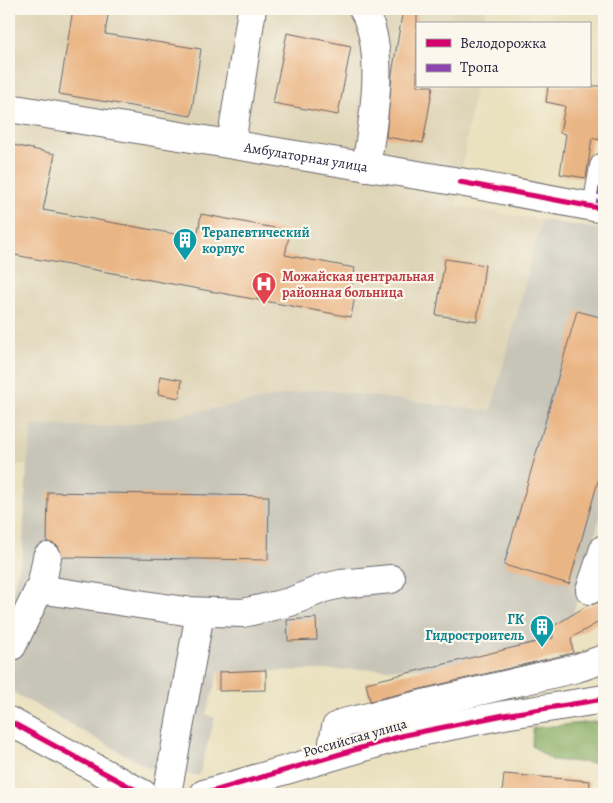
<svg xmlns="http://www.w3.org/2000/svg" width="613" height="803" font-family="Alegreya,serif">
<rect width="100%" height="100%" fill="#fbf7ec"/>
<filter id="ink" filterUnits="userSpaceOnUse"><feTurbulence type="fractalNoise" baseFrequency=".02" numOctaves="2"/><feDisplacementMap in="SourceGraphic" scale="10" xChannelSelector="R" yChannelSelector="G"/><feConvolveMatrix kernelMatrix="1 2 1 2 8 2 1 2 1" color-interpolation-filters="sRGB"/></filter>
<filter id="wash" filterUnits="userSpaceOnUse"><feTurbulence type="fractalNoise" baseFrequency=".0096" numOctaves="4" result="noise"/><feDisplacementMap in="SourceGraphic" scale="20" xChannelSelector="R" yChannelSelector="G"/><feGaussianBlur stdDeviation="1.12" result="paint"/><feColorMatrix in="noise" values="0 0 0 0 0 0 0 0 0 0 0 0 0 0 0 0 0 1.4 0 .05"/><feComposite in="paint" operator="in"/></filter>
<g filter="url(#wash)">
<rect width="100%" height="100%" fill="#eae1bf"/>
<path fill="#ddd3b5" d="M9 9H486L484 24H417V86H475L456 206 542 220 492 411 317 389 116 427 33 425 27 465 9 464Z"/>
<path fill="#c7c4b8" d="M542 220 604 230V503L573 614 552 627 553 638 430 668 219 672 206 714 215 718 199 775 160 774 9 690V604L22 557 27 465 33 425 116 427 317 389 491 411Z"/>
<path fill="#87ac62" stroke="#54674e" d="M604 721V764L552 760 532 746 533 728Z"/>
<g id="blocks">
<g fill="#eab584">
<path d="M73 9H109L105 34 201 49 191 116 59 94Z"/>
<path d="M403 9H417V86H433L423 143 386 137 392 74Z"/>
<path d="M287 33 351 46 338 115 273 103Z"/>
<path d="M548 86H604V109L599 140 592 138 586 178 560 174 566 134 560 133 565 106 546 102Z"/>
<path d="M9 144 55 154 43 210 197 238 201 214 290 231 285 255 355 268 350 295 355 296 351 317 9 254Z"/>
<path d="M445 259 485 265 477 321 436 315Z"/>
<path d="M577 311 604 318V460L569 584 504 565Z"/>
<path d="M160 376 182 380 179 398 158 394Z"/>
<path d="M48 492 269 496 268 560 62 557 58 546 47 542Z"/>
<path d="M604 596V619L571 638 573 653 370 701 366 683 553 638 552 627 588 605 600 602Z"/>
<path d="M316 618 317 640 288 641 287 620Z"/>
<path d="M266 670V690L219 691V672Z"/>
<path d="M504 774 590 781 589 794H502Z"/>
</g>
</g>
</g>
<g filter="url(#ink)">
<use href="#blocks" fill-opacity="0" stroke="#686569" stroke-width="1"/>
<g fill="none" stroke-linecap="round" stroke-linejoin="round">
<defs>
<g id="minor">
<path d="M363 9C387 50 373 121 366 167"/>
<path id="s1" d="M9 108 460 182 604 209"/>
<path d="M231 144 252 9"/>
<path d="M597 207 604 167"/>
<path d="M39 589 185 611 243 613 290 602 324 588 341 584 391 579"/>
<path d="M590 590 604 549"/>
<path d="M12 646 42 583 47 557"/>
<path d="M9 721 143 794"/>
<path d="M335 755 333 742 336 727 343 723 577 668 604 659"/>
<path d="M167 794 200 613"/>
<path d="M204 794 405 735 504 715 604 699"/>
</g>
</defs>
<use href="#minor" stroke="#686569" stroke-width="30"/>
<use href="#minor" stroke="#fff" stroke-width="28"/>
<path stroke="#8e44ad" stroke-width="4" stroke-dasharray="8 4" stroke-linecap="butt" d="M597 207 604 167"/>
<defs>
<g id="cycleway">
<path d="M460 182 604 209"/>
<path d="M9 721 143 794"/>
<path d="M204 794 405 735 504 715 604 699"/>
</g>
</defs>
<use href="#cycleway" stroke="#fbf7ec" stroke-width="8"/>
<use href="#cycleway" stroke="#d6006c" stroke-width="5"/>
</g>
</g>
<defs>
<symbol id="building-pin" viewBox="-11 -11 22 30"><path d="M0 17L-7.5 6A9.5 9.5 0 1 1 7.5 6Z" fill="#0f9aa8" stroke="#fbf7ec"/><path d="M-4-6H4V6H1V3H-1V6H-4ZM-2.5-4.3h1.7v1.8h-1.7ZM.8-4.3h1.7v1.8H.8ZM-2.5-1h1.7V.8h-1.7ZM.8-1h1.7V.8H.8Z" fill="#fff"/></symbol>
<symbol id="hospital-pin" viewBox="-11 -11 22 30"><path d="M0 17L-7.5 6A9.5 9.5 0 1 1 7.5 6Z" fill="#e0444e" stroke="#fbf7ec"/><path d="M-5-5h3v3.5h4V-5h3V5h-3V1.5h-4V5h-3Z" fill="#fff"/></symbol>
</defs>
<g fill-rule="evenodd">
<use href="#building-pin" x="171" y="226" width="28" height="38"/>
<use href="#hospital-pin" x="250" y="270" width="28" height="38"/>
<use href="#building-pin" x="528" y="613" width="28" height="38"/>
</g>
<g text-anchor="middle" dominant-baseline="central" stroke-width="4.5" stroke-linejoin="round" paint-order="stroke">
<g font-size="14" fill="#22223b" stroke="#fbf7ec">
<text stroke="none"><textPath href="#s1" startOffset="301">Амбулаторная улица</textPath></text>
<text transform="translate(355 738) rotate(-16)">Российская улица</text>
</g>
<g font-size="14" font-weight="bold" fill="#0d838f" stroke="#fbf7ec" text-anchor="start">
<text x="202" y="232">Терапевтический<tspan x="202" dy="16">корпус</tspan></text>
<text x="524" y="619" text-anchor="end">ГК<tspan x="524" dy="16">Гидростроитель</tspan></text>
</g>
<g font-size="14" font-weight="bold" fill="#be3a42" stroke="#fbf7ec" text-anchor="start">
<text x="282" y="276">Можайская центральная<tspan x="282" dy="16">районная больница</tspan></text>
</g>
</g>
<rect width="613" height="803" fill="none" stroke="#fbf7ec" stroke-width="30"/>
<rect x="416" y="22" width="175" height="65" fill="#fbf7ec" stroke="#a4a2a5"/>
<rect x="426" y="39" width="25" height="8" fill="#d6006c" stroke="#a4a2a5"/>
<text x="460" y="48" font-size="15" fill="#22223b">Велодорожка</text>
<rect x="426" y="64" width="25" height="8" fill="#8e44ad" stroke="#a4a2a5"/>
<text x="460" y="72" font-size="15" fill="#22223b">Тропа</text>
</svg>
